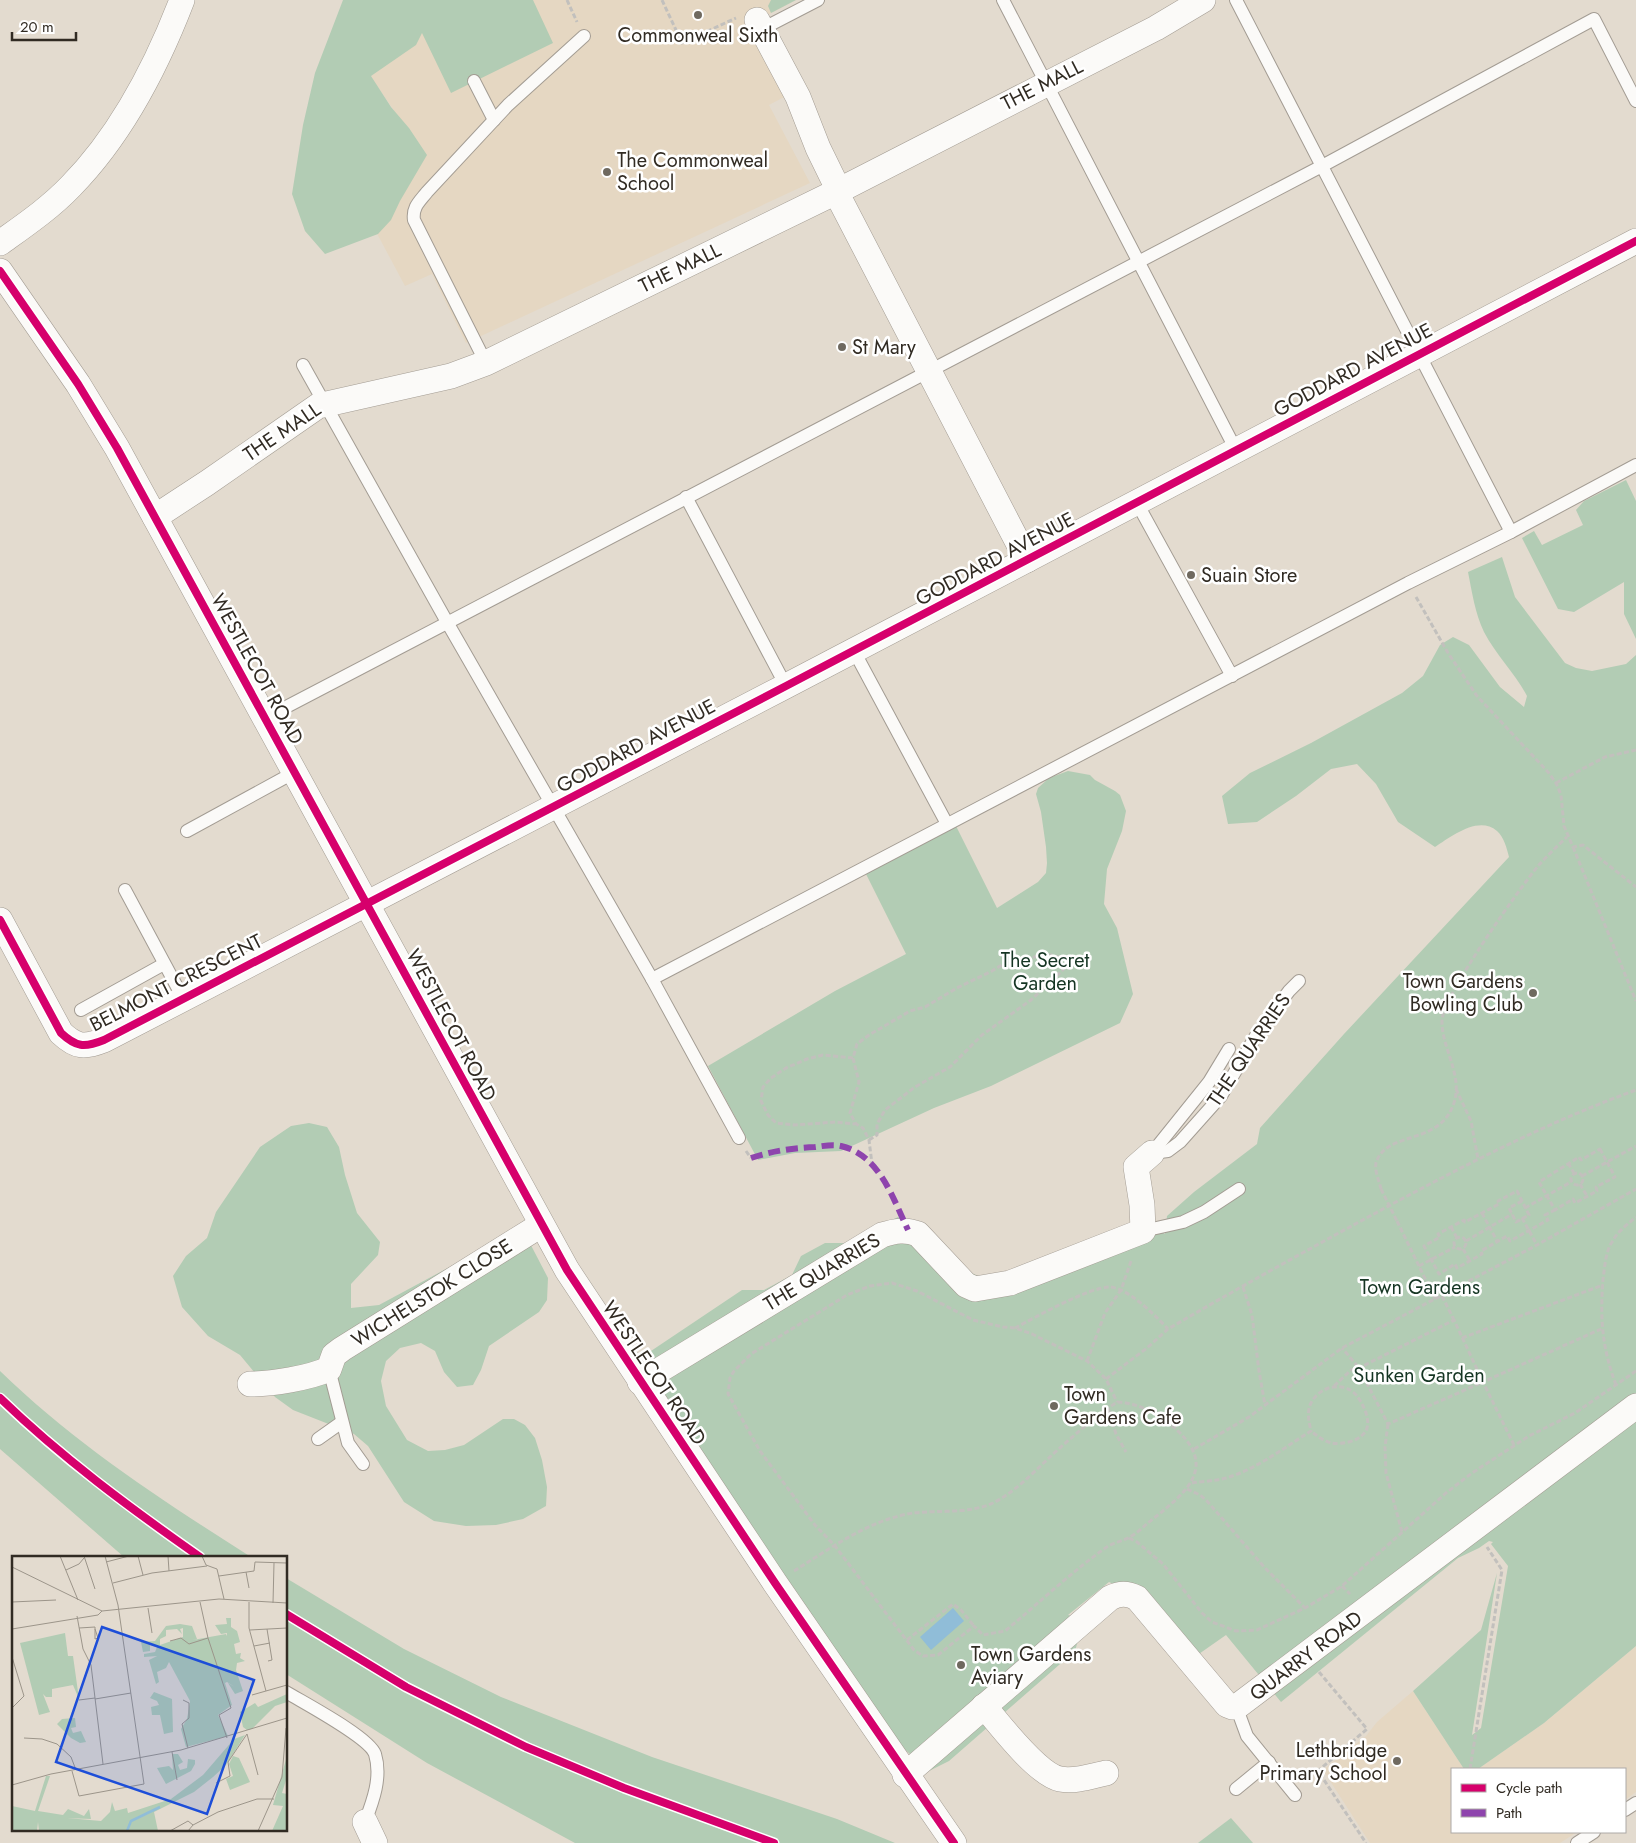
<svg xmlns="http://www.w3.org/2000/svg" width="1636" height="1843" font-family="Jost,sans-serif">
<rect width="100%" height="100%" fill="#e3dbcf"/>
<g fill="#e5d7c2">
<path d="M407 0H796L762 18 786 96 769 105 810 183 466 343 432 274 405 286 366 213 409 128 399 118 371 77Z"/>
<path d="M1636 1646V1792L1625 1800V1769H1478L1544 1723Z"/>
<path d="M1413 1691 1464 1769H1452V1832H1577L1560 1843H1370L1323 1770 1366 1736 1377 1722Z"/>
</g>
<g fill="#b2ccb4">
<path d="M343 0H533L553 43 451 93 422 33 416 45 371 76 391 107 409 128 427 155 400 201 391 220 378 234 325 254 305 231 292 194 303 125 315 73Z"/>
<path d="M771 0H796L771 13 768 6Z"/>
<path d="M1626 480 1636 501V639L1624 614V582L1574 612 1558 609 1522 538 1534 531 1542 545 1583 525 1576 510 1584 501Z"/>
<path d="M1502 557 1515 597 1565 663 1576 668 1592 671 1626 664 1636 655V1646L1544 1723 1478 1769H1464L1413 1691 1481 1630 1497 1573 1472 1735 1481 1728 1508 1566 1491 1544 1493 1542 1489 1541 1479 1548 1458 1558 1281 1702 1226 1635 1196 1656 1120 1587 1109 1582 1068 1615 1073 1616 1081 1630 1075 1651 949 1761 929 1771 902 1747 642 1372 645 1355 742 1290H764L792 1275 801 1256 825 1243H850L898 1217 911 1221 963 1269 989 1281 1154 1227 1165 1234 1167 1216 1194 1192 1257 1144 1260 1128 1344 1034 1509 857C1507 849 1504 837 1497 831 1478 815 1451 837 1435 847L1398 822 1376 784 1357 764 1331 769 1296 796 1257 822 1228 824 1222 796 1250 773 1311 743 1402 693 1423 676 1440 645 1453 637 1469 645 1500 687 1524 707 1527 696C1515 673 1496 655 1484 632 1475 613 1472 592 1468 572Z"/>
<path d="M1068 771 1090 775 1095 780 1115 791 1120 795 1126 811 1122 831 1107 869 1104 904 1117 928 1133 994 1120 1023 991 1086 934 1108 841 1151 795 1153 758 1160 708 1066 835 991 906 954 864 870 955 824 997 908 1038 882 1046 873 1047 863 1046 847 1041 812 1036 794 1038 788 1049 778Z"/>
<path d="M309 1123 327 1127 339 1147 345 1175 357 1213 380 1242 378 1255 351 1284V1308L379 1305 522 1228 548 1278 547 1300 539 1312 489 1346 481 1370 473 1385 457 1387 444 1372 435 1351 421 1343 400 1348 386 1361 381 1381 386 1406 407 1440 428 1451 445 1450 464 1445 503 1419H514L525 1425 535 1438 542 1460 547 1487 546 1506 523 1519 496 1525 466 1526 434 1521 404 1502 368 1446 354 1434 293 1410 275 1397 240 1355 208 1336 182 1307 173 1276 186 1256 207 1238 216 1212 260 1147 291 1126Z"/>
<path d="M0 1371C75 1444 163 1501 251 1557H124L0 1449Z"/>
<path d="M286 1578 404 1649 501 1697 652 1757 837 1819 895 1843H575L427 1763 286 1674Z"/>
<path d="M1231 1818 1253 1843H1198Z"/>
</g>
<path fill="#90bdd8" d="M953 1608 964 1621 931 1650 920 1637Z"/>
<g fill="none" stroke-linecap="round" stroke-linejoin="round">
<defs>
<g id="service">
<path d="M1003 0 1236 450"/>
<path d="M1236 0 1511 532"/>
<path d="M762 29 818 0"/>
<path d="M474 81 494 120"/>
<path d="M486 363 414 220C412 207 420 201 427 192L508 105 584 36"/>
<path d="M303 365 447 622 652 979"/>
<path d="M686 497 786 686"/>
<path d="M1137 503 1232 676"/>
<path d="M854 651 947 824"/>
<path d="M265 718 1322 166 1594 19 1636 101"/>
<path d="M187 831 295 772"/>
<path d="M125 890 183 998"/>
<path d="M81 1010 164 964"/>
<path d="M739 1138 652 979 1408 583 1511 532 1636 465"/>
<path d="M1152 1153 1168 1151 1180 1142 1221 1096 1257 1034 1289 991 1299 981"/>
<path d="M1152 1153 1209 1082 1229 1049"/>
<path d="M1143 1231 1183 1222 1204 1212 1239 1189"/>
<path d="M329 1369 348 1443 363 1464"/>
<path d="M318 1439 342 1422"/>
<path d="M286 1692C304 1703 369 1737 375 1754 382 1777 373 1801 365 1822"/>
<path d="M1236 1706 1247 1736 1295 1795"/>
<path d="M1236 1789 1269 1762"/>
<path d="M1625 1810 1636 1803"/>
<path d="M1577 1843 1594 1832"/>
</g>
<g id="minor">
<path d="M757 20 798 97 818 148 839 191"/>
<path d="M836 192 1027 560"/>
<path d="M0 243C25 225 50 208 71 186 120 136 157 65 182 0"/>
<path d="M0 271 78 384 117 448 567 1270 775 1583 954 1843"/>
<path d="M155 517 207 483 318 406 451 376 486 363 836 192 1156 28 1203 0"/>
<path d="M0 920 61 1033C76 1047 84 1048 104 1040L786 686 1636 241"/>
<path d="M640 1382 882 1235C895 1231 905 1229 918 1234L966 1285 975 1289 1010 1283 1143 1231 1142 1205 1136 1167 1152 1153"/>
<path d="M250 1384C272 1384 309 1378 329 1369L334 1355 342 1349 541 1225"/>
<path d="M984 1706C1000 1725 1037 1774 1060 1779 1075 1782 1092 1776 1106 1773"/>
<path d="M905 1775 1110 1598C1120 1593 1127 1593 1137 1598L1227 1705 1232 1707 1239 1705 1636 1406"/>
<path d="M365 1822 375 1843"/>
</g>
</defs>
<use href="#service" stroke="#a39c93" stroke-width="14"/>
<use href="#minor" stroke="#a39c93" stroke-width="26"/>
<g stroke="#c2c0bd" stroke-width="3" stroke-dasharray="5 2.5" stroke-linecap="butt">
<path d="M567 0 577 22"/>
<path d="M662 0 682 43 736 18"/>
<path d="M1416 597 1448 653 1477 696 1548 772 1556 783 1561 795 1564 826 1573 847 1583 845 1636 887"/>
<path d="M1556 783 1605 757 1636 750"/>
<path d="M1573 847 1636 1001"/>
<path d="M853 1058 823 1055 807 1059 786 1068 771 1078 763 1087 761 1101 768 1115 776 1123 794 1125 836 1122 855 1124"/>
<path d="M1456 1089 1471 1121 1478 1159"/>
<path d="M869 1140 877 1135V1124L885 1110 915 1087 950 1067 982 1035 1031 1000 1068 965V960L1052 955H1040L1023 961 1005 963 992 971 957 988 925 1007 910 1011 869 1035 857 1044 853 1058 859 1082 850 1113 856 1124 863 1128 869 1140 872 1164"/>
<path d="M1600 1149 1615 1177 1596 1187 1597 1191 1575 1203 1573 1199 1555 1210 1539 1182 1579 1157 1581 1160Z"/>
<path d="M746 1151 751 1158"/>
<path d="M1568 1163 1574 1173"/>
<circle cx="1577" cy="1179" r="6"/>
<path d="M1582 1176 1636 1146"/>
<path d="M1580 1184 1587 1196"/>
<path d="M1381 1189C1379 1180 1373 1168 1377 1160 1389 1132 1436 1144 1452 1108 1466 1078 1441 1049 1442 1020 1443 996 1519 889 1538 866 1547 856 1557 846 1567 837"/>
<path d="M1522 1201 1509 1208 1516 1222 1529 1215 1517 1191 1498 1201 1499 1204 1465 1222 1464 1220 1438 1234 1440 1237 1424 1246 1439 1274 1455 1264 1457 1268 1482 1254 1481 1251 1507 1236 1510 1241 1548 1220 1545 1215 1555 1210"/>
<path d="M1525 1208 1571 1182"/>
<path d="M1482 1213 1497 1241"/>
<path d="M1522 1218 1537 1245"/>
<path d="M1397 1221 1435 1299"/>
<path d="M1451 1227 1457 1238"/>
<circle cx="1460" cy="1243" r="6"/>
<path d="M1466 1241 1512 1214"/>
<path d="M1463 1249 1470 1261"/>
<path d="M1419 1266 1455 1247"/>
<path d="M1243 1287 1252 1315 1259 1371 1265 1405"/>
<path d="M1442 1296 1454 1320"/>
<path d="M1015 1328C1036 1317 1089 1287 1110 1287 1128 1288 1156 1316 1168 1329"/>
<path d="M1462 1338 1603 1285"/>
<path d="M1087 1361 1105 1313 1121 1290 1131 1261"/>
<path d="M1106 1379 1147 1348 1168 1329C1238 1288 1311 1248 1383 1209 1465 1165 1548 1122 1636 1090"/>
<path d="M1616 1385C1602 1347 1600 1320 1603 1279 1605 1267 1605 1253 1612 1242 1617 1232 1628 1224 1636 1217"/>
<path d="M1334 1386 1351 1370 1359 1368 1454 1320 1483 1382 1388 1424 1359 1368 1342 1348"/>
<path d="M1108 1408 1116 1434 1126 1452"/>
<path d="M1388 1424 1385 1447 1386 1473 1402 1532"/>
<path d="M1514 1445 1483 1382 1601 1329"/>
<path d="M1194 1449 1249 1417 1342 1348 1537 1245 1636 1189"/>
<path d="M1192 1483C1203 1481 1216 1481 1226 1478 1257 1469 1285 1447 1311 1431 1309 1422 1306 1411 1312 1401 1322 1385 1345 1381 1357 1396 1363 1404 1370 1418 1367 1428 1363 1441 1342 1445 1331 1443 1324 1441 1317 1436 1311 1431"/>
<path d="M1187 1489 1200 1495 1207 1501 1265 1568 1305 1608"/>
<path d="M1129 1538 1137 1542 1163 1564 1202 1613 1212 1622 1236 1631 1257 1630 1305 1608 1342 1586 1446 1493 1472 1473 1529 1436 1575 1413 1636 1371"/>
<path d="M794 1571C831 1548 869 1520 913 1513 939 1510 969 1514 993 1503 1015 1492 1034 1472 1052 1455 1073 1436 1094 1418 1117 1402 1141 1403 1164 1417 1180 1433 1215 1468 1186 1492 1158 1515 1148 1522 1138 1533 1128 1538 1120 1542 1111 1543 1104 1549 1069 1574 1038 1604 1005 1631L983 1635 974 1626 938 1655 923 1656 914 1650 835 1546 815 1525 760 1451 728 1394 730 1378 734 1371 751 1354 847 1295 870 1286 892 1283 917 1291 973 1320 1003 1327 1015 1328 1032 1334 1087 1361 1106 1379 1117 1402"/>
<path d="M1342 1586 1350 1594"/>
<path d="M907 1640 953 1604 961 1610 974 1626"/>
<path d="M1319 1672 1367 1729 1318 1771 1366 1843"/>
<path d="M1470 1769 1502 1570 1487 1547"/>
</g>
<use href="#service" stroke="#fbfaf8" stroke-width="12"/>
<use href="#minor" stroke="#fbfaf8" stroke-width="25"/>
<path stroke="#c2c0bd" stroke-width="3" stroke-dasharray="5 2.5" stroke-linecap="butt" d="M1381 1189 1397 1221"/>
<path stroke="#8e44ad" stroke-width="6" stroke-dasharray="12 6" stroke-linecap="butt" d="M751 1158C772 1151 792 1148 815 1147 823 1146 833 1144 841 1146 880 1155 893 1199 908 1230"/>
<defs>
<g id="cycleway">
<path d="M0 271 78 384 117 448 567 1270 775 1583 954 1843"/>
<path d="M0 920 61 1033C76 1047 84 1048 104 1040L786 686 1636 241"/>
<path d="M0 1398C61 1457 130 1508 200 1557"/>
<path d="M286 1614 406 1687 526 1747 624 1788 774 1843"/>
</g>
</defs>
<use href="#cycleway" stroke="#fff" stroke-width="11"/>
<use href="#cycleway" stroke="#d6006c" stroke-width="8"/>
</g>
<g fill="#6f695f" stroke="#fff" stroke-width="2">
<circle cx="698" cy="15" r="5"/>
<circle cx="607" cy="172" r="5"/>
<circle cx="842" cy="347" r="5"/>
<circle cx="1191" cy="575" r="5"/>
<circle cx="1533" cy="993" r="5"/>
<circle cx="1054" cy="1406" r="5"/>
<circle cx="961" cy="1665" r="5"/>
<circle cx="1397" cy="1761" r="5"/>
</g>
<g text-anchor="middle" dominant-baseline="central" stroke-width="5" stroke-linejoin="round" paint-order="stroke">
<g font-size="20" fill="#312b23" stroke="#fff" text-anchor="start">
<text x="698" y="35" text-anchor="middle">Commonweal Sixth</text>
<text x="617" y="160">The Commonweal<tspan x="617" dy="23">School</tspan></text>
<text x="852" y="347">St Mary</text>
<text x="1201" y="575">Suain Store</text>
<text x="1523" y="981" text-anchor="end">Town Gardens<tspan x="1523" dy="23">Bowling Club</tspan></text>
<text x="1064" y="1394">Town<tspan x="1064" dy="23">Gardens Cafe</tspan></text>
<text x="971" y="1654">Town Gardens<tspan x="971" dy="23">Aviary</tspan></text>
<text x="1387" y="1750" text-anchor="end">Lethbridge<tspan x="1387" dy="23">Primary School</tspan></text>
</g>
<g font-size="20" fill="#312b23" stroke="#fff">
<text transform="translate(1042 85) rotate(-27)">THE MALL</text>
<text transform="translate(680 268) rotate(-26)">THE MALL</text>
<text transform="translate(1353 370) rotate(-28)">GODDARD AVENUE</text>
<text transform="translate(282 432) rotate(-34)">THE MALL</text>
<text transform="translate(995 559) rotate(-28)">GODDARD AVENUE</text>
<text transform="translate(257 669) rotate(61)">WESTLECOT ROAD</text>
<text transform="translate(636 746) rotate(-28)">GODDARD AVENUE</text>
<text transform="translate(176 983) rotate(-27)">BELMONT CRESCENT</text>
<text transform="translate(451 1025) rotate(62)">WESTLECOT ROAD</text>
<text transform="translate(1249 1050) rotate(-56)">THE QUARRIES</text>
<text transform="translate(822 1272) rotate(-31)">THE QUARRIES</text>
<text transform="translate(432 1293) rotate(-32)">WICHELSTOK CLOSE</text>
<text transform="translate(654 1373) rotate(56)">WESTLECOT ROAD</text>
<text transform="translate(1306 1656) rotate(-37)">QUARRY ROAD</text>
</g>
<g font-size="20" fill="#153523" stroke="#fff">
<text x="1045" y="960">The Secret<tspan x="1045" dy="23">Garden</tspan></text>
<text x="1420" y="1287">Town Gardens</text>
<text x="1419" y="1375">Sunken Garden</text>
</g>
</g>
<g transform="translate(12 1556)">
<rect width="275" height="275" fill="#e3dbcf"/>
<path d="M214 62H219V71L225 75 228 86 222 88 224 98 229 97 228 102 233 105 225 107 224 114 231 135 223 138 216 127 223 131 215 126 213 127 220 149 206 159 216 180 174 191 169 173 175 163 178 145 157 106 154 112 145 116 147 126 144 128 137 104 145 100 132 101V98L143 96 145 91 138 89V95L131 96 129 86 143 85 154 70 168 68 180 70 185 83 181 84 214 78 215 80V77L209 78 203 69 215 68ZM171 72V81L148 89V83L154 80V74L165 73 170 78 168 73ZM53 77 56 100H61L67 143 61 129 40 133V141H34L31 138 38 156 27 159 8 87ZM142 136 160 143 161 176 152 178 148 159H140L139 151 147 149 145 145 138 142ZM275 138V146L263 150 240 173 235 174 231 171 228 156 243 147 246 151ZM63 162 64 171 59 172 61 177 69 175 74 186 68 187 59 182 45 168 50 163ZM233 179 214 209 201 221 182 236 142 256 146 275H27L26 266 25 275H0V250L23 255 34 220H38L26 255 51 259 56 253 72 260 77 253 79 263 55 262 89 265 98 256 100 246 103 255 115 252 116 257 159 243 191 219 222 183ZM160 198H166L171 206 166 209 168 214 175 212 176 203 183 204V208L179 215 154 228 145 212 157 210 161 214ZM221 200 227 202 238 226 218 234 214 223 221 220 217 208ZM275 200V221L270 237 275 238V275H260L271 250 261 249Z" fill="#b2ccb4" fill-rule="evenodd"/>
<path fill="none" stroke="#90bdd8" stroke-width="2.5" d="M115 275 119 265 148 251"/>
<path fill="none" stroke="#9c958a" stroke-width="1" d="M48 0 66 44M72 0 83 33M126 0 131 19M156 0 157 15M190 0 194 9 205 13 212 43M94 6 117 0M243 6 275 7M0 11 90 55 207 43 275 47M54 14 67 8 72 2M234 16 237 32M207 20 242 15 243 6M101 27 140 17 195 10M0 46 44 44M188 46 196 82 219 152 207 159 215 182M237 46V72L254 135M261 47 262 7M136 52 140 77M65 60 71 93 79 109 91 208M67 72 83 71V83L86 82 83 73M0 73 86 59 90 55M255 73 260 104 256 105M238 74 275 72M158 85 169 82 177 88 196 82M242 90 258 87M0 101 12 140 0 152M240 139 275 129M83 143 119 137M67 144 83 142M171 144 177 147V162L170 168 176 192M235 178 246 219M12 182 30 183 45 188 59 201 64 214M160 196 165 224M60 215 67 240 132 228 106 49 93 0M204 227 218 220 216 206 235 178M0 229 39 218 169 194 275 162M158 275 176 265 181 269M176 275 181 269 206 256 245 243H262M246 275 270 221 274 172"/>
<path fill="#1d4ed8" fill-opacity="0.15" stroke="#1d4ed8" stroke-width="2.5" d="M90 71 242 124 195 258 44 206Z"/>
<rect width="275" height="275" fill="none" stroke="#312b23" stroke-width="2.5"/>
</g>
<rect x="1451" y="1768" width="175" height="65" fill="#ffffff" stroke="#adaaa7"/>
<rect x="1461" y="1784" width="25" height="8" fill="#d6006c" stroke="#adaaa7"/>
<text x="1496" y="1793" font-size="15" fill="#312b23">Cycle path</text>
<rect x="1461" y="1809" width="25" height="8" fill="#8e44ad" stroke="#adaaa7"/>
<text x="1496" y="1818" font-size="15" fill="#312b23">Path</text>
<path d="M12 32v8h64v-8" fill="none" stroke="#312b23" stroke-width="2.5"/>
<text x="20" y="32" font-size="15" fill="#312b23" stroke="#ffffff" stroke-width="4" paint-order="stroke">20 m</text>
</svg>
